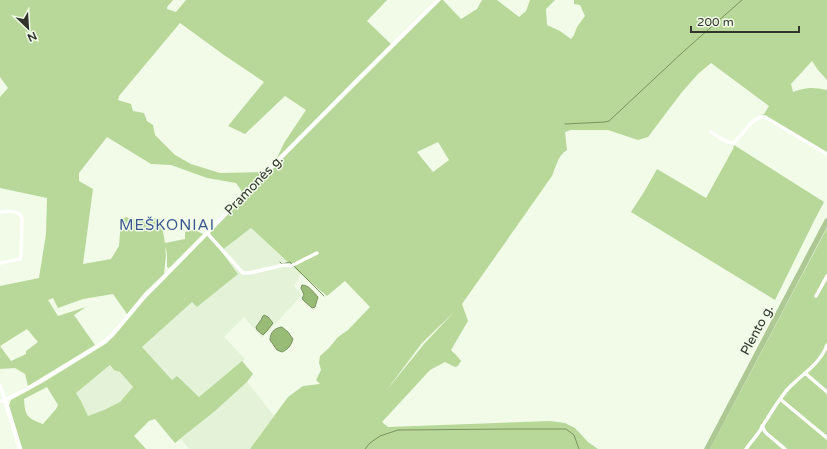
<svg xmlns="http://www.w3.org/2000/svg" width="827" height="449" font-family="'Varela Round',sans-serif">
<rect width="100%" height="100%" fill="#f1fbe8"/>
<g fill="#e4f2d8">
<path d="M251 228 301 274 294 286 302 295 262 338 244 317 224 337 245 359 199 398 177 376 172 380 142 347 192 301 197 307 238 273 221 251Z"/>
<path d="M111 365 120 371 133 387 120 402 104 410 87 417 81 401 76 393Z"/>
<path d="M247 382 274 416 250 449H189L181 439 215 411Z"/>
</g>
<g fill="#b8d899" fill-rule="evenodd">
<path d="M0 0H173L167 7V9L176 12 186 0H387L367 21 391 44 277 158 284 143 306 110 285 96 245 134 228 126 264 82 224 55 180 23 119 96 118 100 131 104 133 111 144 113 147 121 153 125 155 135 175 155 191 164 220 173 263 172 242 194 241 190 236 183 207 178 171 165 151 164 107 137 79 173V181L93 189 83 264 111 259 119 246 121 220 126 217C137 222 147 219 158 218L161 220 165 243 185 239V232L195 230 203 234 169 268 167 267V253L165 247 166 255 164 274 145 292 127 314 113 294 83 299 58 308 53 298 48 300 58 316 86 307 74 315 95 345 28 386 25 374 15 368 0 369V346L11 361 26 354V351L38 342 27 329 0 346V286L39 278 46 234 47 198 0 188V97L8 88 0 77Z"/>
<path d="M441 0H443L461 19 477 9 482 0H497L519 17 526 11 530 0H555L546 9 547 25 560 31 571 39 574 35 577 27 585 16 580 5 574 4V0H827V80L818 70 812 61 791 84 793 92C807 87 813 87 827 90V154L765 117H760L761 115 764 114 769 106 711 63 698 74 682 92 648 137 638 140 608 130H571L565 132 567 150C558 155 556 167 552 176L462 304 468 321 451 350 458 357 461 361 458 366 455 367 445 362 430 370 382 422 388 427 550 421 565 423 575 428 588 442 598 449H250L288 397 303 386 320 384 316 380 321 370 319 363 320 356 329 348 338 337 348 330 370 307 345 281 327 296 301 274 251 228 221 251 238 274 197 307 192 302 142 347 172 380 177 376 199 397 242 361 253 374 247 382 215 411 175 443 155 419 149 421 134 436 146 449H22L9 406 11 400 44 382 107 343 115 335 146 298 162 282 290 151ZM438 142 449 160 433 172 417 152ZM454 312 424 344 386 391 422 343ZM110 365 114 370 120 372 133 387 120 402 104 410 88 416 81 401 76 393ZM47 387 58 405 56 409 43 424C27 418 25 416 24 399Z"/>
<path d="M734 145 824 202 814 221 775 300 631 212 644 192 657 169 706 198 733 149Z"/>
<path d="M827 228V449H710Z"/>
</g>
<g fill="#98bb76" stroke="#799360">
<path d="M302 285C309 285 313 292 318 297L315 307 312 308 303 300 302 298 304 295 301 288Z"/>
<path d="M264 315 268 317 273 323 267 331 263 335 257 330 256 327 261 320 263 316Z"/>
<path d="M282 327 288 332 293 339C291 345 289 349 282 352L277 350 270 340C270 333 274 328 282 327Z"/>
</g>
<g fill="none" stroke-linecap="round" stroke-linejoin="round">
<g stroke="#799360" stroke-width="1">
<path d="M565 124 605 122 609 121 684 51 742 0"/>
<path d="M280 262 282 264 290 262 292 264"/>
<path d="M294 266 324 296"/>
<path d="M365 449 370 443 380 436 398 430 513 429H566L574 435 579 449"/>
</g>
<g stroke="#fff" stroke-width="3.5">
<path d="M711 132C718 137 726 143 734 143L752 122 760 117H765L827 154"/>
<path d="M0 212C8 211 18 209 22 218L21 256 20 259 0 263"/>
<path d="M207 233 243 273H249L284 265 291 266 317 253"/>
<path d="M816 296 827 276"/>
<path d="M805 373 827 392"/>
<path d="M0 385 5 400"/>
<path d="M780 399 827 438"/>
<path d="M0 402 27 389 98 346 112 335 145 296 165 276 356 81 438 0"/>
<path d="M762 426 765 432 785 449"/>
<path d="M746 449C750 443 755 438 759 432 762 428 764 423 767 419 773 409 779 400 786 391 799 376 820 365 827 345"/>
</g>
<path stroke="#fff" stroke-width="4.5" d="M5 400 20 449"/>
<path stroke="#aec894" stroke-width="5.5" d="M707 449 827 221"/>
</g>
<g text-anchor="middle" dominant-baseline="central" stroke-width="3" stroke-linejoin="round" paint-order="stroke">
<g font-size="13" fill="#31352d" stroke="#f1fbe8">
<text transform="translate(254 185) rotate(-46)">Pramonės g.</text>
<text transform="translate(757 330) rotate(-62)">Plento g.</text>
</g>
<g font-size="15" letter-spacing="1" fill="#39568f" stroke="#f1fbe8">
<text x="167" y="225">MEŠKONIAI</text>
</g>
</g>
<g transform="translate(28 28) rotate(155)" stroke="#f1fbe8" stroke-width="3" paint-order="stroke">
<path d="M0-3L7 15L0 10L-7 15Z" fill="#31352d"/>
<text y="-6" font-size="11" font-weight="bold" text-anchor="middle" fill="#31352d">N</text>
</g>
<path d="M691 26v6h108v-6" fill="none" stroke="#31352d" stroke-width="2"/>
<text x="697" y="26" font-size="12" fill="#31352d" stroke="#f1fbe8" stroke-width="3" paint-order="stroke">200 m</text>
</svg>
